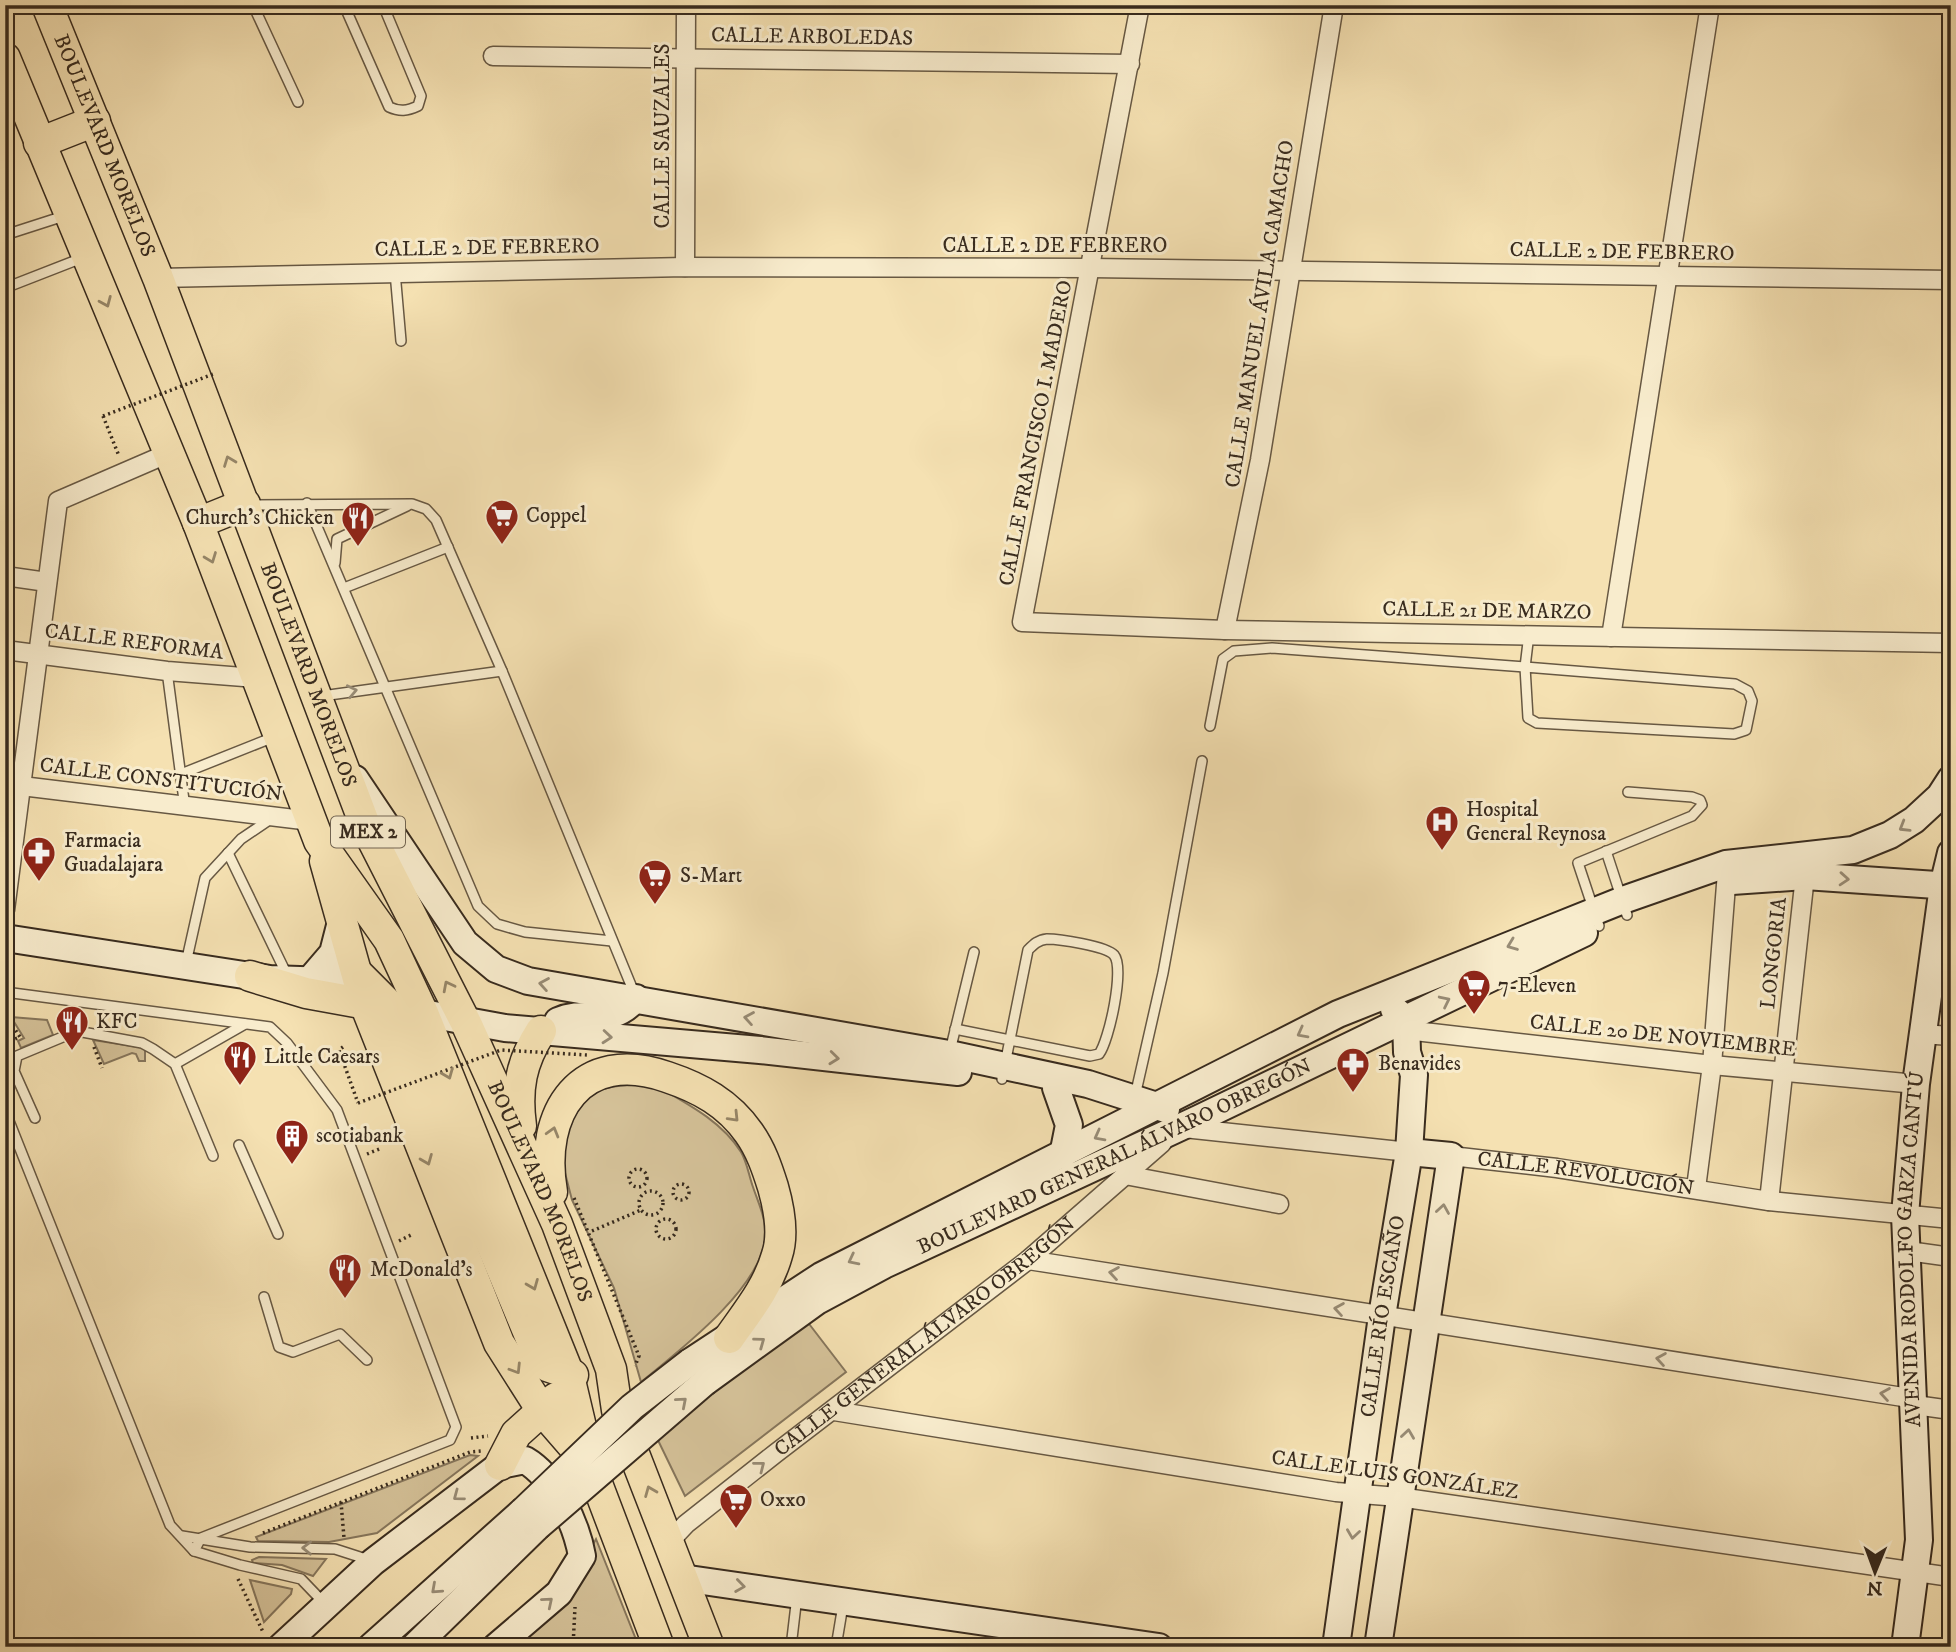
<svg xmlns="http://www.w3.org/2000/svg" width="1956" height="1652" font-family="'IM FELL DW Pica',serif">
<rect width="100%" height="100%" fill="#f5e1b2"/>
<filter id="stains"><feTurbulence type="fractalNoise" baseFrequency=".00286" numOctaves="4"/><feColorMatrix values="0 0 0 0 .2 0 0 0 0 .09 0 0 0 0 .02 0 0 0 .5 -.17"/></filter>
<radialGradient id="worn" r=".72"><stop offset=".6" stop-color="#630" stop-opacity="0"/><stop offset="1" stop-color="#630" stop-opacity=".3"/></radialGradient>
<g fill="#d5c299" stroke="#86765c" stroke-width="2">
<path d="M11 1017 47 1020 53 1035 21 1048 18 1041 24 1038Z"/>
<path d="M93 1040 145 1048V1061H139L136 1054 132 1053 104 1064Z"/>
<path d="M653 1084C684 1102 721 1120 741 1152 747 1162 749 1176 753 1187 759 1205 767 1220 765 1239 760 1289 679 1351 641 1382L614 1288 572 1200 557 1142C592 1089 588 1086 653 1084Z"/>
<path d="M803 1316 846 1372 685 1496 654 1432Z"/>
<path d="M470 1455 478 1456 377 1533 329 1542 258 1541 256 1537Z"/>
<path d="M596 1539 639 1647H499L585 1559Z"/>
<path d="M259 1557 326 1559 313 1576 282 1565 253 1563 252 1560Z"/>
<path d="M250 1580 292 1589 291 1594 264 1622Z"/>
</g>
<g fill="none" stroke-linecap="round" stroke-linejoin="round">
<defs>
<g id="lane">
<path d="M253 5 298 102"/>
<path d="M344 5 389 107C400 112 407 111 418 106L421 96 383 5"/>
<path d="M5 235 64 216"/>
<path d="M395 272 401 341"/>
<path d="M5 288 82 258"/>
<path d="M307 503 478 906 497 924 525 932 612 941"/>
<path d="M248 505 412 504 426 509 436 520 502 671"/>
<path d="M335 563 337 539 407 506"/>
<path d="M344 588 448 547"/>
<path d="M1525 667 1735 684 1748 691 1752 701 1746 730 1734 734 1537 723 1528 718Z"/>
<path d="M167 671 185 808"/>
<path d="M322 696 502 671 635 995"/>
<path d="M1210 726 1223 659 1234 651 1272 648 1525 667 1529 634"/>
<path d="M181 774 274 737"/>
<path d="M1606 851 1627 915"/>
<path d="M228 853 287 975"/>
<path d="M1599 926 1578 863 1692 816 1702 805 1700 800 1692 797 1628 792"/>
<path d="M186 963 205 878 241 839 272 818"/>
<path d="M5 992 270 1027 287 1043 337 1110 456 1427 450 1440 201 1538 194 1551"/>
<path d="M955 1029 1090 1056 1099 1054C1109 1041 1125 968 1114 955 1106 946 1059 939 1047 939 1038 940 1034 944 1028 950L1002 1079"/>
<path d="M950 1051 974 952"/>
<path d="M175 1064 245 1024"/>
<path d="M1135 1096 1163 973 1202 761"/>
<path d="M5 1111 170 1525 194 1551 240 1565 301 1579 324 1603"/>
<path d="M35 1118 14 1071 17 1056 77 1031 142 1043 153 1049 175 1064 213 1156"/>
<path d="M239 1145 278 1234"/>
<path d="M264 1297 279 1347 293 1352 340 1334 367 1360"/>
<path d="M182 1536 250 1547 335 1549 369 1560"/>
<path d="M791 1647 797 1596"/>
<path d="M836 1647 843 1605"/>
</g>
<g id="street">
<path d="M1140 5 1022 622 1225 630 1951 643"/>
<path d="M493 56 1130 64"/>
<path d="M685 267 686 5"/>
<path d="M158 278 685 267 1091 268 1951 280"/>
<path d="M5 576 47 582"/>
<path d="M1225 630 1260 460 1334 5"/>
<path d="M1611 637 1710 5"/>
<path d="M5 650 167 671 257 678"/>
<path d="M5 784 311 821"/>
<path d="M5 910 58 501 169 453"/>
<path d="M1406 1030 1712 1065 1916 1084"/>
<path d="M1922 1034 1951 1036"/>
<path d="M1184 1128 1409 1152"/>
<path id="s1" d="M1451 1156 1557 1168 1769 1201 1951 1219"/>
<path d="M1125 1175 1279 1204"/>
<path d="M1696 1188 1712 1065 1727 872"/>
<path d="M1769 1201 1805 876"/>
<path d="M1908 1251 1951 1257"/>
<path d="M1028 1260 1903 1397 1915 1405 1951 1410"/>
<path d="M834 1411 1336 1492 1399 1497 1951 1577"/>
<path id="s2" d="M670 1541 686 1524 776 1453 1028 1260 1162 1143"/>
</g>
<g id="secondary">
<path d="M355 779 465 943 496 969 528 981 949 1054 1088 1084 1166 1109"/>
<path d="M1732 881 1805 876 1951 886"/>
<path d="M5 938 270 979 329 981 357 975"/>
<path d="M309 981 333 953 342 918"/>
<path d="M423 1013 505 1028 760 1050 958 1072"/>
<path d="M558 1021C589 1008 610 1028 636 998"/>
<path d="M1056 1088 1069 1125 1063 1155"/>
<path d="M690 1362 821 1276 1338 1014 1623 900 1726 864 1853 850 1890 835 1914 820 1940 796 1951 779"/>
<path id="s3" d="M705 1382 817 1301 884 1265 1198 1119 1584 933"/>
<path d="M682 1578 1159 1647"/>
<path d="M281 1647 373 1562 500 1465 525 1460C554 1477 576 1522 582 1556L559 1593 496 1647"/>
<path d="M371 1647 523 1511"/>
<path d="M414 1647 537 1527"/>
<path id="s4" d="M1336 1647 1382 1316 1409 1152 1414 1075 1407 1052 1406 1020 1394 1009"/>
<path d="M1378 1647 1451 1156 1409 1152"/>
<path id="s5" d="M1905 1647 1919 1540 1905 1215 1916 1084 1943 886 1951 853"/>
</g>
<g id="primary">
<path id="s6" d="M47 5 158 278 365 825 466 1023 557 1224 611 1369 617 1410 709 1647"/>
<path d="M5 58 198 523 319 841 389 940 423 1013 568 1372 590 1465 659 1647"/>
<path d="M39 143 95 121"/>
<path d="M198 523 245 504"/>
<path d="M325 861 365 1004 499 1343 541 1409 587 1462"/>
<path d="M358 974 393 1009 537 1353 547 1366 573 1375"/>
<path d="M250 976 306 993 383 1007"/>
<path d="M521 1126C516 1089 521 1062 541 1031"/>
<path d="M552 1192C538 1112 581 1047 667 1077 700 1088 728 1103 749 1133 761 1150 767 1168 773 1187 779 1208 784 1234 777 1255 768 1287 748 1311 729 1338"/>
<path d="M500 1465 516 1434 556 1398"/>
</g>
</defs>
<use href="#lane" stroke="#675843" stroke-width="12"/>
<use href="#street" stroke="#675843" stroke-width="21"/>
<use href="#secondary" stroke="#382b1e" stroke-width="30"/>
<use href="#primary" stroke="#382b1e" stroke-width="33"/>
<g stroke="#382b1e" stroke-width="3.5" stroke-dasharray="2 3.5" stroke-linecap="butt">
<path d="M103 416 119 456"/>
<path d="M5 1016 9 1014 11 1004"/>
<path d="M5 1043 20 1037 6 1016"/>
<path d="M94 1047 102 1068"/>
<path d="M343 1047 339 1050 358 1103"/>
<path d="M367 1154 382 1148"/>
<circle cx="638" cy="1178" r="9"/>
<circle cx="681" cy="1192" r="8"/>
<circle cx="651" cy="1203" r="12"/>
<path d="M574 1198 639 1356 635 1366"/>
<circle cx="666" cy="1229" r="10"/>
<path d="M592 1231 641 1210"/>
<path d="M399 1241 413 1234"/>
<path d="M471 1438 488 1436"/>
<path d="M341 1502 344 1538"/>
<path d="M263 1533 470 1452 482 1451"/>
<path d="M238 1579 263 1632"/>
<path d="M573 1647 575 1607"/>
</g>
<use href="#lane" stroke="#f8eccd" stroke-width="9"/>
<use href="#street" stroke="#f8eccd" stroke-width="18"/>
<use href="#secondary" stroke="#f8eccd" stroke-width="26"/>
<use href="#primary" stroke="#f5e1b2" stroke-width="30"/>
<defs>
<g id="secondary-bridge">
<path d="M523 1511 632 1407 690 1362"/>
<path d="M537 1527 705 1382"/>
</g>
</defs>
<use href="#secondary-bridge" stroke="#382b1e" stroke-width="30" stroke-linecap="butt"/>
<g stroke="#382b1e" stroke-width="3.5" stroke-dasharray="2 3.5" stroke-linecap="butt">
<path d="M103 416 216 373"/>
<path d="M358 1103 501 1050 587 1055"/>
</g>
<use href="#secondary-bridge" stroke="#f8eccd" stroke-width="26"/>
</g>
<defs><path id="oneway-chevron" d="M-2-3.5L2.5 0L-2 3.5" fill="none" stroke-width="1.6" stroke-linecap="round" stroke-linejoin="round" transform="scale(1.75)"/></defs>
<g stroke="#968668">
<use href="#oneway-chevron" transform="translate(106 302) rotate(67)"/>
<use href="#oneway-chevron" transform="translate(229 461) rotate(-111)"/>
<use href="#oneway-chevron" transform="translate(211 558) rotate(69)"/>
<use href="#oneway-chevron" transform="translate(448 986) rotate(-117)"/>
<use href="#oneway-chevron" transform="translate(448 1074) rotate(68)"/>
<use href="#oneway-chevron" transform="translate(734 1117) rotate(46)"/>
<use href="#oneway-chevron" transform="translate(553 1132) rotate(-74)"/>
<use href="#oneway-chevron" transform="translate(427 1160) rotate(68)"/>
<use href="#oneway-chevron" transform="translate(533 1285) rotate(68)"/>
<use href="#oneway-chevron" transform="translate(516 1369) rotate(58)"/>
<use href="#oneway-chevron" transform="translate(650 1491) rotate(-112)"/>
</g>
<g stroke="#988c76">
<use href="#oneway-chevron" transform="translate(352 691) rotate(-12)"/>
<use href="#oneway-chevron" transform="translate(1904 827) rotate(149)"/>
<use href="#oneway-chevron" transform="translate(1844 879) rotate(4)"/>
<use href="#oneway-chevron" transform="translate(1512 945) rotate(159)"/>
<use href="#oneway-chevron" transform="translate(544 984) rotate(-170)"/>
<use href="#oneway-chevron" transform="translate(1445 1001) rotate(-26)"/>
<use href="#oneway-chevron" transform="translate(749 1018) rotate(-170)"/>
<use href="#oneway-chevron" transform="translate(1302 1033) rotate(152)"/>
<use href="#oneway-chevron" transform="translate(607 1037) rotate(5)"/>
<use href="#oneway-chevron" transform="translate(834 1058) rotate(6)"/>
<use href="#oneway-chevron" transform="translate(1099 1136) rotate(152)"/>
<use href="#oneway-chevron" transform="translate(1443 1209) rotate(-81)"/>
<use href="#oneway-chevron" transform="translate(853 1260) rotate(153)"/>
<use href="#oneway-chevron" transform="translate(1114 1273) rotate(-171)"/>
<use href="#oneway-chevron" transform="translate(1339 1309) rotate(-171)"/>
<use href="#oneway-chevron" transform="translate(760 1342) rotate(-36)"/>
<use href="#oneway-chevron" transform="translate(1661 1359) rotate(-171)"/>
<use href="#oneway-chevron" transform="translate(1885 1394) rotate(-171)"/>
<use href="#oneway-chevron" transform="translate(682 1402) rotate(-41)"/>
<use href="#oneway-chevron" transform="translate(1408 1434) rotate(-82)"/>
<use href="#oneway-chevron" transform="translate(760 1466) rotate(-38)"/>
<use href="#oneway-chevron" transform="translate(458 1496) rotate(143)"/>
<use href="#oneway-chevron" transform="translate(1353 1534) rotate(98)"/>
<use href="#oneway-chevron" transform="translate(307 1548) rotate(-179)"/>
<use href="#oneway-chevron" transform="translate(740 1586) rotate(8)"/>
<use href="#oneway-chevron" transform="translate(436 1589) rotate(138)"/>
<use href="#oneway-chevron" transform="translate(548 1602) rotate(-40)"/>
</g>
<defs>
<symbol id="supermarket-pin" viewBox="-11 -11 22 30"><path d="M0 17L-7.5 6A9.5 9.5 0 1 1 7.5 6Z" fill="#8f2418" stroke="#f8eccd"/><path d="M-6-5.5h2.5l.6 2H6L4.5 2H-2.5L-4.4-4H-6ZM-1.5 3.2a1.3 1.3 0 1 0 .1 0ZM3 3.2a1.3 1.3 0 1 0 .1 0Z" fill="#fff"/></symbol>
<symbol id="restaurant-pin" viewBox="-11 -11 22 30"><path d="M0 17L-7.5 6A9.5 9.5 0 1 1 7.5 6Z" fill="#8f2418" stroke="#f8eccd"/><path d="M-5-6h1v4h1v-4h1v4h1v-4h1v5L-1.5 .5V6h-2V.5L-5-1ZM5-6V6H3V1.5H1.5Q1.5-4 5-6Z" fill="#fff"/></symbol>
<symbol id="hospital-pin" viewBox="-11 -11 22 30"><path d="M0 17L-7.5 6A9.5 9.5 0 1 1 7.5 6Z" fill="#8f2418" stroke="#f8eccd"/><path d="M-5-5h3v3.5h4V-5h3V5h-3V1.5h-4V5h-3Z" fill="#fff"/></symbol>
<symbol id="pharmacy-pin" viewBox="-11 -11 22 30"><path d="M0 17L-7.5 6A9.5 9.5 0 1 1 7.5 6Z" fill="#8f2418" stroke="#f8eccd"/><path d="M-2-6h4v4h4v4h-4v4h-4v-4h-4v-4h4Z" fill="#fff"/></symbol>
<symbol id="building-pin" viewBox="-11 -11 22 30"><path d="M0 17L-7.5 6A9.5 9.5 0 1 1 7.5 6Z" fill="#8f2418" stroke="#f8eccd"/><path d="M-4-6H4V6H1V3H-1V6H-4ZM-2.5-4.3h1.7v1.8h-1.7ZM.8-4.3h1.7v1.8H.8ZM-2.5-1h1.7V.8h-1.7ZM.8-1h1.7V.8H.8Z" fill="#fff"/></symbol>
</defs>
<g fill-rule="evenodd">
<use href="#supermarket-pin" x="483" y="497" width="38" height="52"/>
<use href="#restaurant-pin" x="339" y="499" width="38" height="52"/>
<use href="#hospital-pin" x="1423" y="803" width="38" height="52"/>
<use href="#pharmacy-pin" x="20" y="834" width="38" height="52"/>
<use href="#supermarket-pin" x="636" y="857" width="38" height="52"/>
<use href="#supermarket-pin" x="1455" y="967" width="38" height="52"/>
<use href="#restaurant-pin" x="53" y="1003" width="38" height="52"/>
<use href="#restaurant-pin" x="221" y="1038" width="38" height="52"/>
<use href="#pharmacy-pin" x="1334" y="1045" width="38" height="52"/>
<use href="#building-pin" x="273" y="1117" width="38" height="52"/>
<use href="#restaurant-pin" x="326" y="1251" width="38" height="52"/>
<use href="#supermarket-pin" x="717" y="1481" width="38" height="52"/>
</g>
<g text-anchor="middle" dominant-baseline="central" stroke-width="6" stroke-linejoin="round" paint-order="stroke">
<rect fill="#f8eccd" stroke="#726552" stroke-width="2" x="331" y="816.5" width="74" height="31" rx="5"/>
<g font-size="19" font-weight="bold" fill="#382b1e">
<text x="368" y="832">MEX 2</text>
</g>
<g font-size="21" fill="#382b1e" stroke="#f8eccd">
<text transform="translate(812 37) rotate(1)">CALLE ARBOLEDAS</text>
<text transform="translate(663 136) rotate(-90)">CALLE SAUZALES</text>
<text stroke="none"><textPath href="#s6" startOffset="152">BOULEVARD MORELOS</textPath></text>
<text x="1055" y="246">CALLE 2 DE FEBRERO</text>
<text transform="translate(487 248) rotate(-1)">CALLE 2 DE FEBRERO</text>
<text transform="translate(1622 252) rotate(1)">CALLE 2 DE FEBRERO</text>
<text transform="translate(1260 314) rotate(-81)">CALLE MANUEL ÁVILA CAMACHO</text>
<text transform="translate(1036 433) rotate(-79)">CALLE FRANCISCO I. MADERO</text>
<text transform="translate(1487 611) rotate(1)">CALLE 21 DE MARZO</text>
<text transform="translate(134 642) rotate(7)">CALLE REFORMA</text>
<text stroke="none"><textPath href="#s6" startOffset="719">BOULEVARD MORELOS</textPath></text>
<text transform="translate(161 780) rotate(7)">CALLE CONSTITUCIÓN</text>
<text transform="translate(1774 953) rotate(-84)">LONGORIA</text>
<text transform="translate(1663 1036) rotate(6)">CALLE 20 DE NOVIEMBRE</text>
<text stroke="none"><textPath href="#s3" startOffset="469">BOULEVARD GENERAL ÁLVARO OBREGÓN</textPath></text>
<text stroke="none"><textPath href="#s1" startOffset="136">CALLE REVOLUCIÓN</textPath></text>
<text stroke="none"><textPath href="#s6" startOffset="1286">BOULEVARD MORELOS</textPath></text>
<text stroke="none"><textPath href="#s5" startOffset="399">AVENIDA RODOLFO GARZA CANTÚ</textPath></text>
<text stroke="none"><textPath href="#s4" startOffset="334">CALLE RÍO ESCAÑO</textPath></text>
<text stroke="none"><textPath href="#s2" startOffset="327">CALLE GENERAL ÁLVARO OBREGÓN</textPath></text>
<text transform="translate(1395 1475) rotate(8)">CALLE LUIS GONZÁLEZ</text>
</g>
<g font-size="21" fill="#382b1e" stroke="#f8eccd" text-anchor="start">
<text x="526" y="516">Coppel</text>
<text x="334" y="518" text-anchor="end">Church's Chicken</text>
<text x="1466" y="810">Hospital<tspan x="1466" dy="24">General Reynosa</tspan></text>
<text x="64" y="841">Farmacia<tspan x="64" dy="24">Guadalajara</tspan></text>
<text x="680" y="876">S-Mart</text>
<text x="1498" y="986">7-Eleven</text>
<text x="96" y="1022">KFC</text>
<text x="264" y="1057">Little Caesars</text>
<text x="1378" y="1064">Benavides</text>
<text x="316" y="1136">scotiabank</text>
<text x="370" y="1270">McDonald's</text>
<text x="760" y="1500">Oxxo</text>
</g>
</g>
<rect width="1956" height="1652" fill="none" stroke="#f5e1b2" stroke-width="28"/>
<rect x="7" y="7" width="1942" height="1638" fill="none" stroke="#382b1e" stroke-width="3.5"/>
<rect x="14" y="14" width="1928" height="1624" fill="none" stroke="#382b1e" stroke-width="2"/>
<g transform="translate(1875 1572) rotate(181)" stroke="#f8eccd" stroke-width="5" paint-order="stroke">
<path d="M0-5L12 26L0 18L-12 26Z" fill="#382b1e"/>
<text y="-10" font-size="19" font-weight="bold" text-anchor="middle" fill="#382b1e">N</text>
</g>
<rect width="100%" height="100%" filter="url(#stains)"/>
<rect width="100%" height="100%" fill="url(#worn)"/>
</svg>
